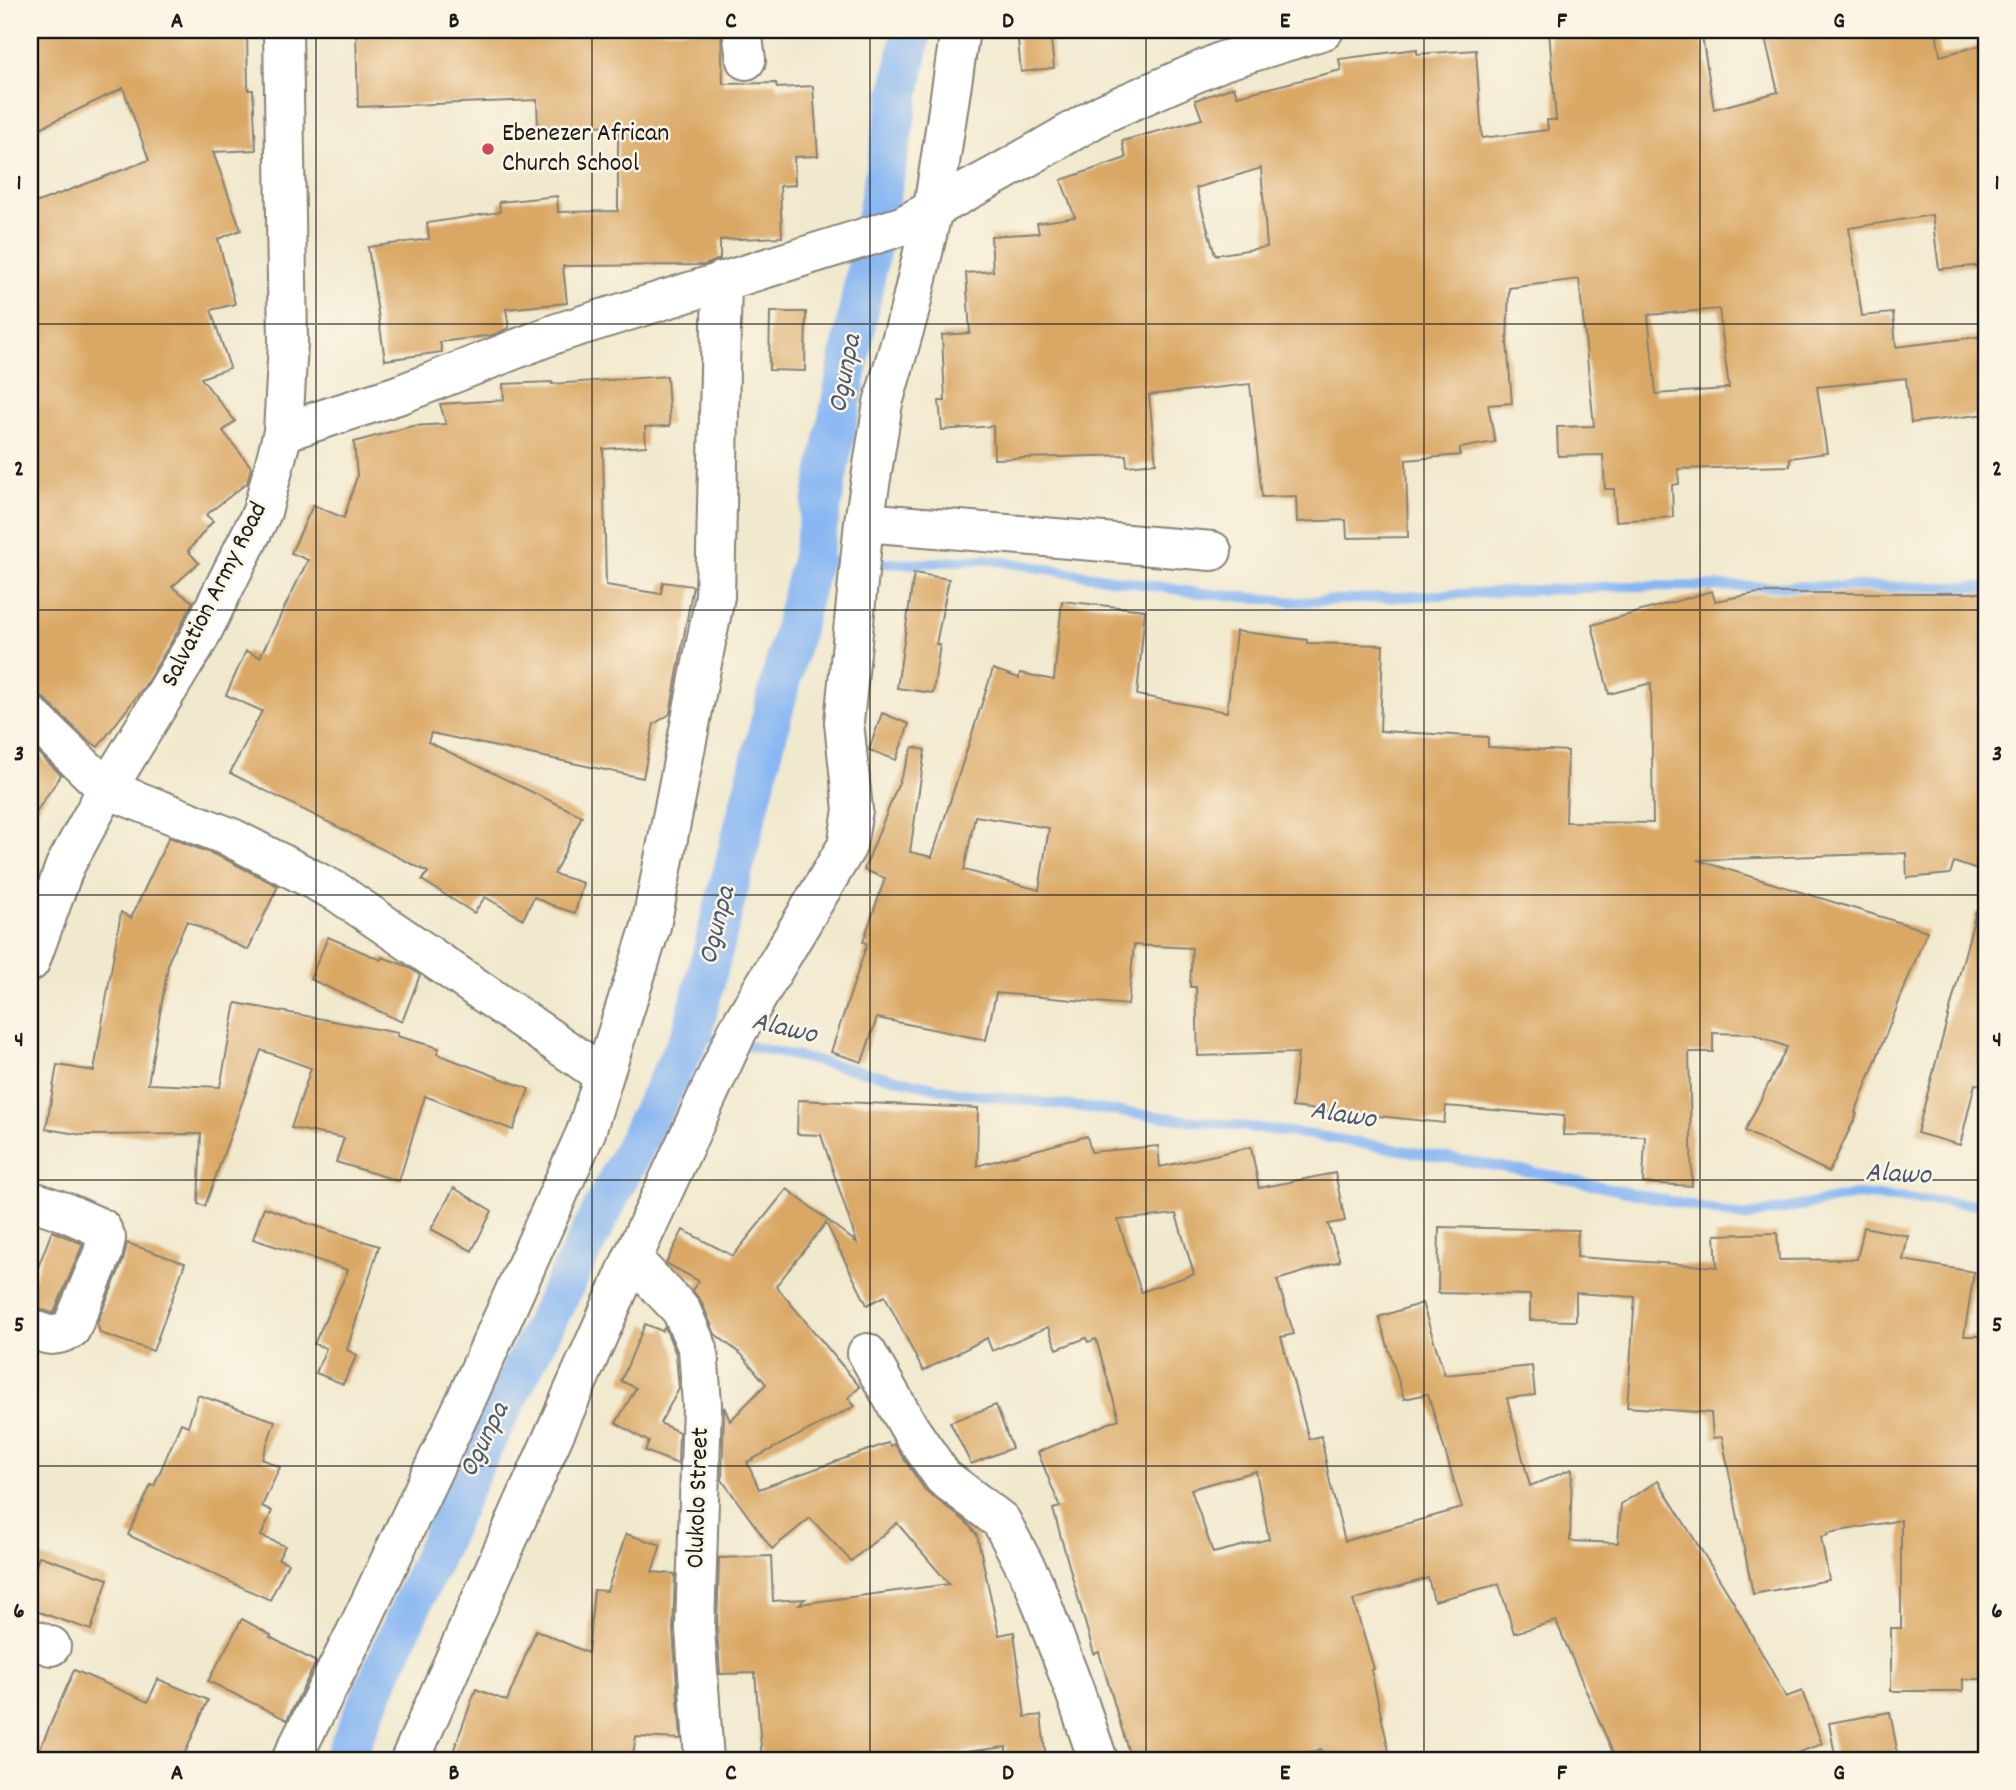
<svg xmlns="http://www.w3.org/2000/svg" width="2016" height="1790" font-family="Dekko,sans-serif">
<rect width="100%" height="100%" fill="#fcf5e5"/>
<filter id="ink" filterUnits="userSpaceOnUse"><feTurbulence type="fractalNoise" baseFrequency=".0143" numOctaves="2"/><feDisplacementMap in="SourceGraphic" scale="14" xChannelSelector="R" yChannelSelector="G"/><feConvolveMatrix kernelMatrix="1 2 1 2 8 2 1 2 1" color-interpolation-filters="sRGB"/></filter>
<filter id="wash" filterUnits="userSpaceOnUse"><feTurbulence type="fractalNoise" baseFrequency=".00686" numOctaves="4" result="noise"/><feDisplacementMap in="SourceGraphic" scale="28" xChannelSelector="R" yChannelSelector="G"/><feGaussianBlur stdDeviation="1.57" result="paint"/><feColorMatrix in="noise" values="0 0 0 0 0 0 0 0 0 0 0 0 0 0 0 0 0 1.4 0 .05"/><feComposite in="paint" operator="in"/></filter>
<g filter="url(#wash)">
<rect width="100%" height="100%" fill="#f1e9ce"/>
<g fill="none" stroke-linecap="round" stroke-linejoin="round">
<g stroke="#88b7f3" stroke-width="10">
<path d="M811 561 913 564 985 559 1192 592 1297 602 1623 586 1986 587"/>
<path d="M692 1033 725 1040"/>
<path d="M740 1044 955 1092 1306 1134 1543 1174 1743 1217 1856 1195 1986 1205"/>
</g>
<path stroke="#88b7f3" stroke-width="40" d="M343 1760 474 1464 692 1033 811 561 912 30"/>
</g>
<g id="blocks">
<g fill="#daa865" fill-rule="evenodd">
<path d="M30 30H247L248 90H253L256 150 213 152 241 230 218 239 235 304 211 310 230 368 201 378 235 421 223 431 251 467 247 483 206 515 213 521 188 551 199 563 172 587 193 602 179 629 144 687 98 747 85 738 45 699 36 694H30V205L149 160 123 88 30 133Z"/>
<path d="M356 30H721L723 84 776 83 777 88 813 86 818 156 794 157 795 185 780 186 782 237 720 240V259L704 265 563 266 567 303 506 309 509 328 493 335 440 342 442 352 385 360 368 247 429 239 427 223 500 212 499 202 557 196 558 212 618 211V125L538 128 537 100 358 107Z"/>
<path d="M1017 30H1050L1054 68 1021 72Z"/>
<path d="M1549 30H1701L1714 109 1778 92 1763 30H1936L1940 56 1986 44V265L1939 269 1932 215 1849 228 1862 316 1893 313 1896 347 1986 336V414L1911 423 1906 378 1817 387 1827 453 1790 458V466L1678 469 1679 484 1672 485 1673 517 1616 521 1614 489H1605L1603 455 1558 456 1557 427 1594 426 1579 279 1509 288 1507 342 1512 403 1488 405 1495 442 1460 448V455L1406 460 1408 537 1347 538 1346 520 1297 522 1296 496 1262 497 1250 384 1149 395 1156 463 1127 466 1126 455 994 459 993 426 942 430 939 401H945L942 335 970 333 966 273 993 271 991 236 1039 233 1037 223 1075 217 1061 180 1126 158 1122 141 1202 119 1195 100 1234 87 1237 96 1341 70 1339 59 1417 49V54L1476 50 1482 138 1548 130 1547 120H1556ZM1261 168 1267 247 1215 255 1196 188ZM1719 309 1729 388H1725V389L1656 394 1648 315Z"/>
<path d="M770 312H806L805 371 769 370Z"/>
<path d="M667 376 670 426 645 427 646 446 603 449 606 585 661 594 663 582 693 586 670 714 654 724 643 778 431 733 428 742 582 816 554 874 583 883 575 913 556 907 534 897 523 919 485 897 474 913 422 880 428 872 230 773 262 711 226 695 246 651 260 657 308 560 291 553 313 505 344 518 357 476 354 442 412 426 446 424 440 404 504 400 503 384 552 382V384Z"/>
<path d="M914 573 949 579 936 644 940 645 933 693 897 688Z"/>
<path d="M1712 591 1715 601 1758 593H1986V873L1954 862 1950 874 1907 878 1906 853 1697 860 1927 931 1855 1113 1857 1114 1829 1172 1745 1131 1787 1047 1753 1034 1713 1033V1052H1689L1692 1186 1643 1183 1645 1136 1563 1135 1564 1116 1446 1106 1444 1123 1292 1107 1298 1053 1198 1056 1196 987H1190L1192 948 1134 945 1128 1005 996 993 986 1040 877 1018 862 1062 831 1052 867 944 863 942 885 878 864 870 913 747 925 750 910 852 932 857 993 669 1019 678 1020 673 1054 680 1062 601 1145 610 1137 695 1227 712 1236 631 1307 640V643L1383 645 1380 731 1488 737V747L1568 751 1566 822 1653 823 1651 683 1609 694 1592 625ZM975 816 1049 828 1039 890 964 870Z"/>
<path d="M882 713 909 724 896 760 869 750Z"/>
<path d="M30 745 61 775 30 821Z"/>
<path d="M169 837 223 858 278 886 248 950 187 921 169 960 148 1084 220 1087 236 1003 398 1033 397 1036 439 1048 437 1054 529 1089 513 1130 425 1096 399 1181 336 1162 344 1138 291 1128 311 1068 261 1050 205 1206 198 1204 201 1134 83 1135 46 1129 57 1065 94 1071 121 912 131 918Z"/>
<path d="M1976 912 1986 913V1085L1975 1084 1960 1145 1917 1133Z"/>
<path d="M328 937 381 960 382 957 404 965 420 975 402 1022 310 979Z"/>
<path d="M798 1100 978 1108 977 1166 1087 1136 1091 1152 1158 1146 1160 1167 1251 1147 1259 1188 1335 1173 1345 1221 1328 1224 1340 1261 1277 1280 1294 1334 1281 1337 1309 1439 1321 1436 1330 1483 1345 1541 1462 1508 1428 1394 1404 1399 1379 1317 1422 1303 1445 1375 1532 1366 1535 1395 1507 1398 1530 1486 1572 1469 1570 1541 1618 1543 1621 1504 1658 1481 1733 1601 1786 1697 1802 1691 1822 1744 1777 1760H1616L1556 1621 1514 1633 1499 1584 1434 1601 1428 1578 1353 1600 1374 1669 1371 1670 1391 1760H1324L1321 1749 1276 1760H1131L1099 1652 1094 1654 1053 1509 1060 1507 1038 1452 1119 1419 1096 1339 1088 1342 1086 1338 1057 1349 1048 1327 992 1351 987 1338 923 1371 885 1296 867 1305 826 1223 776 1286 860 1387 848 1398 855 1406 747 1462 759 1489 888 1443 891 1446 894 1444 925 1490 966 1522 977 1535 999 1635 1014 1632 1025 1717 1041 1715 1046 1760H1006V1747L900 1760H762L755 1673 720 1674 717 1629 719 1558 771 1556 773 1601 805 1599 799 1604 949 1584 897 1523 851 1561 810 1518 772 1549 722 1480 724 1407 730 1421 766 1384 742 1355 715 1334 701 1301 692 1290 699 1281 666 1263 683 1230 733 1256 787 1189 857 1243 821 1135 797 1134ZM1176 1214 1194 1274 1141 1292 1118 1220ZM1256 1471 1269 1539 1213 1553 1191 1489Z"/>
<path d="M454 1188 492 1211 472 1251 431 1229Z"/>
<path d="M264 1207 303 1221V1222L379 1246 347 1350 357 1355 343 1384 316 1373 326 1348 314 1344 348 1270 253 1239Z"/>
<path d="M1439 1227 1578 1230 1577 1257 1717 1267 1715 1235 1777 1233 1779 1260 1857 1259 1864 1227 1908 1236 1903 1260 1974 1272 1964 1336H1986L1981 1468 1986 1469V1679H1963V1691H1891V1628H1901V1520L1828 1533V1535L1821 1537 1829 1580 1753 1594 1722 1437 1713 1438 1711 1413 1627 1407 1635 1297 1576 1293V1321L1530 1320V1295L1438 1293Z"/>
<path d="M52 1231 83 1244 54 1313H52L30 1306V1288Z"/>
<path d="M127 1243 185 1263 153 1351 100 1333 97 1323 123 1261Z"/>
<path d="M645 1324 662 1331 665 1327 676 1354 679 1389 660 1423 679 1432 678 1464 645 1451 649 1442 616 1423 636 1388 621 1381Z"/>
<path d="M198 1395 275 1421 262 1459 280 1467 262 1506 272 1511 261 1536 285 1546 278 1559 288 1563 270 1600 128 1535 151 1485 154 1486 181 1423 188 1426Z"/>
<path d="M996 1405 1012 1448 971 1464 950 1422Z"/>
<path d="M626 1534 661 1545 652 1572 675 1574 673 1630 681 1739 636 1737 632 1760H450L476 1689 507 1701 536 1630 588 1653 594 1590 607 1591Z"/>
<path d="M39 1556 108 1579 91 1630 30 1609V1585Z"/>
<path d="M242 1619 271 1635 270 1637 316 1662 287 1720 208 1681Z"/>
<path d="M74 1670 148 1702 158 1679 208 1700 182 1760H35Z"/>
<path d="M1890 1712 1899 1760H1836L1829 1723Z"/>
</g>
</g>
</g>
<g filter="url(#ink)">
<use href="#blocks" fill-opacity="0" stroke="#868275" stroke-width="2"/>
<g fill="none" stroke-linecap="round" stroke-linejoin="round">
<defs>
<g id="minor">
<path d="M742 30 746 60"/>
<path d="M283 432 401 394 557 333 902 226 1000 173 1104 113 1223 61 1324 30"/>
<path d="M864 522 1212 551"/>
<path d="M30 715 107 789 232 838 337 892 603 1075"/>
<path d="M30 1200 65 1212 101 1228 106 1238 103 1253 71 1329C54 1338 47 1336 30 1328"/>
<path d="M632 1259 681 1310 698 1349 702 1404 695 1629 704 1760"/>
<path d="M867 1353 910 1429 943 1477 1001 1521 1034 1583 1075 1692 1098 1760"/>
<path d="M30 1638 51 1646"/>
<path d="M291 1760 360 1624 467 1398 586 1132 651 926 715 596 722 281"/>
<path d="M410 1760 632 1259 738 1030 847 846 853 810 844 722 864 522 883 403 909 313 933 209 960 30"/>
</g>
<path id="major" d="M30 962 65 866 107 789 198 640 262 512 283 432 288 342 283 30"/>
</defs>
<use href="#minor" stroke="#868275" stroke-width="42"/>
<use href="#major" stroke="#868275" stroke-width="42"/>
<use href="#minor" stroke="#fff" stroke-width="38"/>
<use href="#major" stroke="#fff" stroke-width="38"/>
</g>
</g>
<path fill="none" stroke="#1c1c1c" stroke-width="2" stroke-opacity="0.55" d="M316 30V1760M592 30V1760M870 30V1760M1146 30V1760M1424 30V1760M1700 30V1760M30 324H1986M30 610H1986M30 895H1986M30 1180H1986M30 1466H1986"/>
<circle fill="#d1495b" stroke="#fcf5e5" stroke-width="2.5" cx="488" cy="149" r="7"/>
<g text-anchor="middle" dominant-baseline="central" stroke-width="5" stroke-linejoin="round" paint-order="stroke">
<g font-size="26" fill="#1c1c1c" stroke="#fcf5e5" text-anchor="start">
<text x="502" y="134">Ebenezer African<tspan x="502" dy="30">Church School</tspan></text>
</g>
<g font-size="26" fill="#1c1c1c" stroke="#fcf5e5">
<text transform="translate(215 595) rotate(-63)">Salvation Army Road</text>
<text transform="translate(699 1498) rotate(-88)">Olukolo Street</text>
</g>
<g font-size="28" font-style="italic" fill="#475a72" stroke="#fcf5e5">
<text transform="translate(847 374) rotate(-79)">Ogunpa</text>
<text transform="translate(719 926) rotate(-76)">Ogunpa</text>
<text transform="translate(784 1030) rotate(13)">Alawo</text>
<text transform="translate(1343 1117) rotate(9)">Alawo</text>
<text transform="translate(1898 1176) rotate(3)">Alawo</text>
<text transform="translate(486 1441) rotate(-64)">Ogunpa</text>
</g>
</g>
<rect width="2016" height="1790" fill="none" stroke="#fcf5e5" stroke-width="77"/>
<rect x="38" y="38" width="1940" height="1714" fill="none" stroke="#1c1c1c" stroke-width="2.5"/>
<g font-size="23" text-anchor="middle" font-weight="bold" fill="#1c1c1c">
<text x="177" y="27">A</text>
<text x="454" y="27">B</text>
<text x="731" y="27">C</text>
<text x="1008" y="27">D</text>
<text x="1285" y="27">E</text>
<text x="1562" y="27">F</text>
<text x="1839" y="27">G</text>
<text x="19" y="189">1</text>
<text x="1997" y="189">1</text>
<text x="19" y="475">2</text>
<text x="1997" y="475">2</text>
<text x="19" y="760">3</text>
<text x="1997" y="760">3</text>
<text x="19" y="1046">4</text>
<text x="1997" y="1046">4</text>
<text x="19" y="1331">5</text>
<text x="1997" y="1331">5</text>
<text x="19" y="1617">6</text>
<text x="1997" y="1617">6</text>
<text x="177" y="1779">A</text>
<text x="454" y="1779">B</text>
<text x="731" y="1779">C</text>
<text x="1008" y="1779">D</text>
<text x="1285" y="1779">E</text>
<text x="1562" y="1779">F</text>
<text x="1839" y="1779">G</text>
</g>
</svg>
